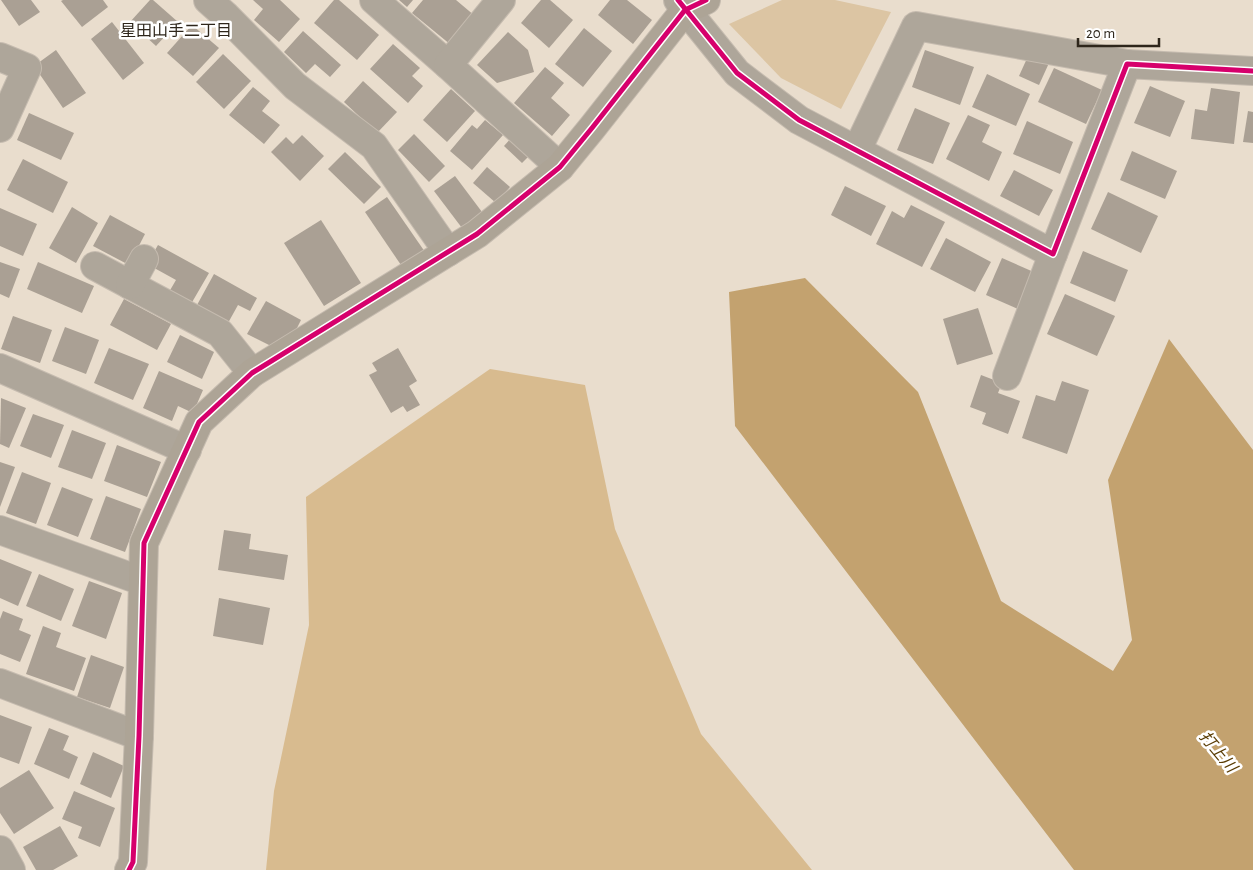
<svg xmlns="http://www.w3.org/2000/svg" width="1253" height="870" font-family="'Alegreya Sans','Noto Sans JP',sans-serif">
<rect width="100%" height="100%" fill="#e9ddcd"/>
<path fill="#dcc5a3" d="M782 0H835L891 12 841 109 781 78 729 24Z"/>
<path fill="#d8bb8f" d="M490 369 585 385 615 529 701 734 812 870H266L274 791 309 625 306 497Z"/>
<path fill="#c3a26f" d="M805 278 918 392 1001 601 1113 671 1132 640 1108 480 1169 339 1253 450V870H1074L735 426 729 292Z"/>
<g fill="#aaa094">
<path d="M1 0H31L40 12 19 26Z"/>
<path d="M63 0H103L108 7 82 27 61 1Z"/>
<path d="M150 0H153L178 22 156 46 130 22Z"/>
<path d="M253 0H280L300 19 279 42 254 20 263 9Z"/>
<path d="M334 0H339L379 35 357 60 314 23Z"/>
<path d="M399 0H413L407 7Z"/>
<path d="M423 0H456L475 16 451 45 412 13Z"/>
<path d="M541 0H550L573 20 549 48 521 23Z"/>
<path d="M610 0H627L652 20 633 44 598 15Z"/>
<path d="M112 22 144 63 123 80 91 39Z"/>
<path d="M192 25 219 48 193 76 167 53Z"/>
<path d="M584 28 612 51 583 87 555 64Z"/>
<path d="M303 31 341 65 330 77 315 64 306 73 284 52Z"/>
<path d="M508 32 528 50 534 72 497 83 477 65Z"/>
<path d="M393 44 420 68 412 76 423 86 408 103 370 69Z"/>
<path d="M56 50 86 93 63 108 34 66Z"/>
<path d="M925 50 974 67 960 105 912 87Z"/>
<path d="M223 54 251 81 224 109 196 82Z"/>
<path d="M1029 54 1049 63 1039 85 1019 76Z"/>
<path d="M545 67 564 83 551 98 570 115 552 136 514 103Z"/>
<path d="M1054 68 1102 90 1086 124 1038 102Z"/>
<path d="M987 74 1030 94 1016 126 972 107Z"/>
<path d="M363 81 397 112 377 133 344 102Z"/>
<path d="M1150 86 1185 101 1170 137 1134 123Z"/>
<path d="M253 87 270 101 262 111 280 125 264 144 229 115Z"/>
<path d="M1211 88 1240 92 1234 144 1191 139 1195 109 1207 111Z"/>
<path d="M451 89 475 111 447 142 423 120Z"/>
<path d="M915 108 950 123 933 164 897 150Z"/>
<path d="M1248 111 1253 112V143L1243 142Z"/>
<path d="M29 113 74 133 61 160 17 140Z"/>
<path d="M968 115 990 125 982 142 1002 152 989 181 946 159Z"/>
<path d="M485 120 503 135 472 170 450 151 472 125 477 129Z"/>
<path d="M1027 121 1073 142 1060 174 1013 154Z"/>
<path d="M414 134 445 166 429 182 398 150Z"/>
<path d="M302 135 324 156 300 181 271 152 286 137 293 144Z"/>
<path d="M513 136 531 154 522 163 504 146Z"/>
<path d="M1132 151 1177 171 1165 199 1120 180Z"/>
<path d="M345 152 381 187 364 204 328 169Z"/>
<path d="M23 159 68 182 53 213 7 190Z"/>
<path d="M487 167 510 187 496 203 473 183Z"/>
<path d="M1014 170 1053 190 1039 216 1000 196Z"/>
<path d="M455 176 482 212 462 228 434 191Z"/>
<path d="M845 186 886 206 871 236 831 215Z"/>
<path d="M1108 192 1158 216 1141 253 1091 229Z"/>
<path d="M387 197 425 252 403 268 365 212Z"/>
<path d="M911 205 945 222 922 267 876 244 892 211 904 218Z"/>
<path d="M72 207 98 223 76 263 49 248Z"/>
<path d="M0 208 37 224 23 256 0 246Z"/>
<path d="M110 215 145 234 129 265 93 246Z"/>
<path d="M321 220 361 283 324 306 284 243Z"/>
<path d="M946 238 991 262 975 292 930 269Z"/>
<path d="M158 245 209 273 191 304 169 292 176 280 147 264Z"/>
<path d="M1083 251 1128 270 1115 302 1070 283Z"/>
<path d="M1002 258 1036 273 1020 310 986 295Z"/>
<path d="M0 262 20 269 9 298 0 294Z"/>
<path d="M38 262 94 286 82 313 27 289Z"/>
<path d="M214 274 257 298 250 311 238 305 228 323 197 305Z"/>
<path d="M1065 294 1115 316 1097 356 1047 334Z"/>
<path d="M124 299 171 324 157 350 110 325Z"/>
<path d="M266 301 301 320 293 336 271 346 247 334Z"/>
<path d="M978 308 993 354 957 365 943 319Z"/>
<path d="M13 316 52 330 40 363 1 349Z"/>
<path d="M65 327 99 340 86 374 52 361Z"/>
<path d="M180 335 214 352 202 379 167 362Z"/>
<path d="M109 348 149 364 133 400 94 383Z"/>
<path d="M398 348 417 381 409 386 420 405 407 412 403 406 391 413 369 375 377 371 372 363Z"/>
<path d="M159 371 203 390 193 413 178 406 172 421 143 408Z"/>
<path d="M981 375 1002 383 998 393 1020 401 1008 434 982 424 986 413 970 407Z"/>
<path d="M1062 381 1089 390 1067 454 1022 438 1036 395 1055 401Z"/>
<path d="M1 398 26 408 9 448 0 444Z"/>
<path d="M33 414 64 425 51 458 20 446Z"/>
<path d="M72 430 106 443 92 479 58 467Z"/>
<path d="M117 445 161 462 147 497 104 481Z"/>
<path d="M0 462 15 467 0 507Z"/>
<path d="M22 472 51 483 36 524 6 513Z"/>
<path d="M62 487 93 499 78 537 47 525Z"/>
<path d="M106 496 141 509 125 552 90 539Z"/>
<path d="M224 530 251 534 249 549 288 555 284 580 218 570Z"/>
<path d="M0 559 32 572 18 606 0 598Z"/>
<path d="M39 574 74 589 61 621 26 606Z"/>
<path d="M89 581 122 593 106 639 72 626Z"/>
<path d="M219 598 270 608 263 645 213 636Z"/>
<path d="M3 611 23 619 19 630 31 635 20 662 0 654V619Z"/>
<path d="M43 626 61 633 56 647 86 658 74 691 26 674Z"/>
<path d="M91 655 124 667 110 708 77 697Z"/>
<path d="M0 715 32 727 19 764 0 757Z"/>
<path d="M49 728 69 736 63 750 78 757 69 779 34 764Z"/>
<path d="M93 752 124 766 111 798 80 784Z"/>
<path d="M29 770 54 808 14 834 0 813V788Z"/>
<path d="M74 791 115 808 100 847 78 838 82 827 62 819Z"/>
<path d="M60 826 78 856 53 870H36L23 847Z"/>
</g>
<g fill="none" stroke-linecap="round" stroke-linejoin="round">
<defs>
<g id="street">
<path d="M208 0 226 16 295 86 374 146 448 252"/>
<path d="M374 0 448 65"/>
<path d="M501 0 448 65 560 167"/>
<path d="M678 0 737 73 799 120 1053 254 1127 64 1253 71"/>
<path d="M0 57 27 68 0 128"/>
<path d="M857 150 916 26 1127 64"/>
<path d="M95 266 220 333 252 373"/>
<path d="M130 285 144 259"/>
<path d="M0 368 187 450"/>
<path d="M1007 376 1053 254"/>
<path d="M0 530 142 581"/>
<path d="M0 683 139 736"/>
<path d="M0 850 11 870"/>
</g>
<path id="secondary" d="M129 870 133 862 139 736 144 543 199 422 252 373 477 234 560 167 592 128 685 10 706 0"/>
</defs>
<use href="#street" stroke="#c5bbaf" stroke-width="30"/>
<use href="#secondary" stroke="#c5bbaf" stroke-width="30"/>
<use href="#street" stroke="#aea69a" stroke-width="28"/>
<use href="#secondary" stroke="#ada496" stroke-width="28"/>
<defs>
<g id="cycleway">
<path d="M678 0 737 73 799 120 1053 254 1127 64 1253 71"/>
<path d="M129 870 133 862 139 736 144 543 199 422 252 373 477 234 560 167 592 128 685 10 706 0"/>
</g>
</defs>
<use href="#cycleway" stroke="#fff" stroke-width="8"/>
<use href="#cycleway" stroke="#d6006c" stroke-width="5"/>
</g>
<g text-anchor="middle" dominant-baseline="central" stroke-width="5" stroke-linejoin="round" paint-order="stroke">
<g font-size="16" fill="#2e261b" stroke="#fff">
<text x="176" y="31">星田山手二丁目</text>
</g>
<g font-size="16" font-style="italic" fill="#593b03" stroke="#fff">
<text transform="translate(1218 752) rotate(50)">打上川</text>
</g>
</g>
<path d="M1078 38v8h81v-8" fill="none" stroke="#2e261b" stroke-width="2.5"/>
<text x="1086" y="38" font-size="15" fill="#2e261b" stroke="#ffffff" stroke-width="4" paint-order="stroke">20 m</text>
</svg>
